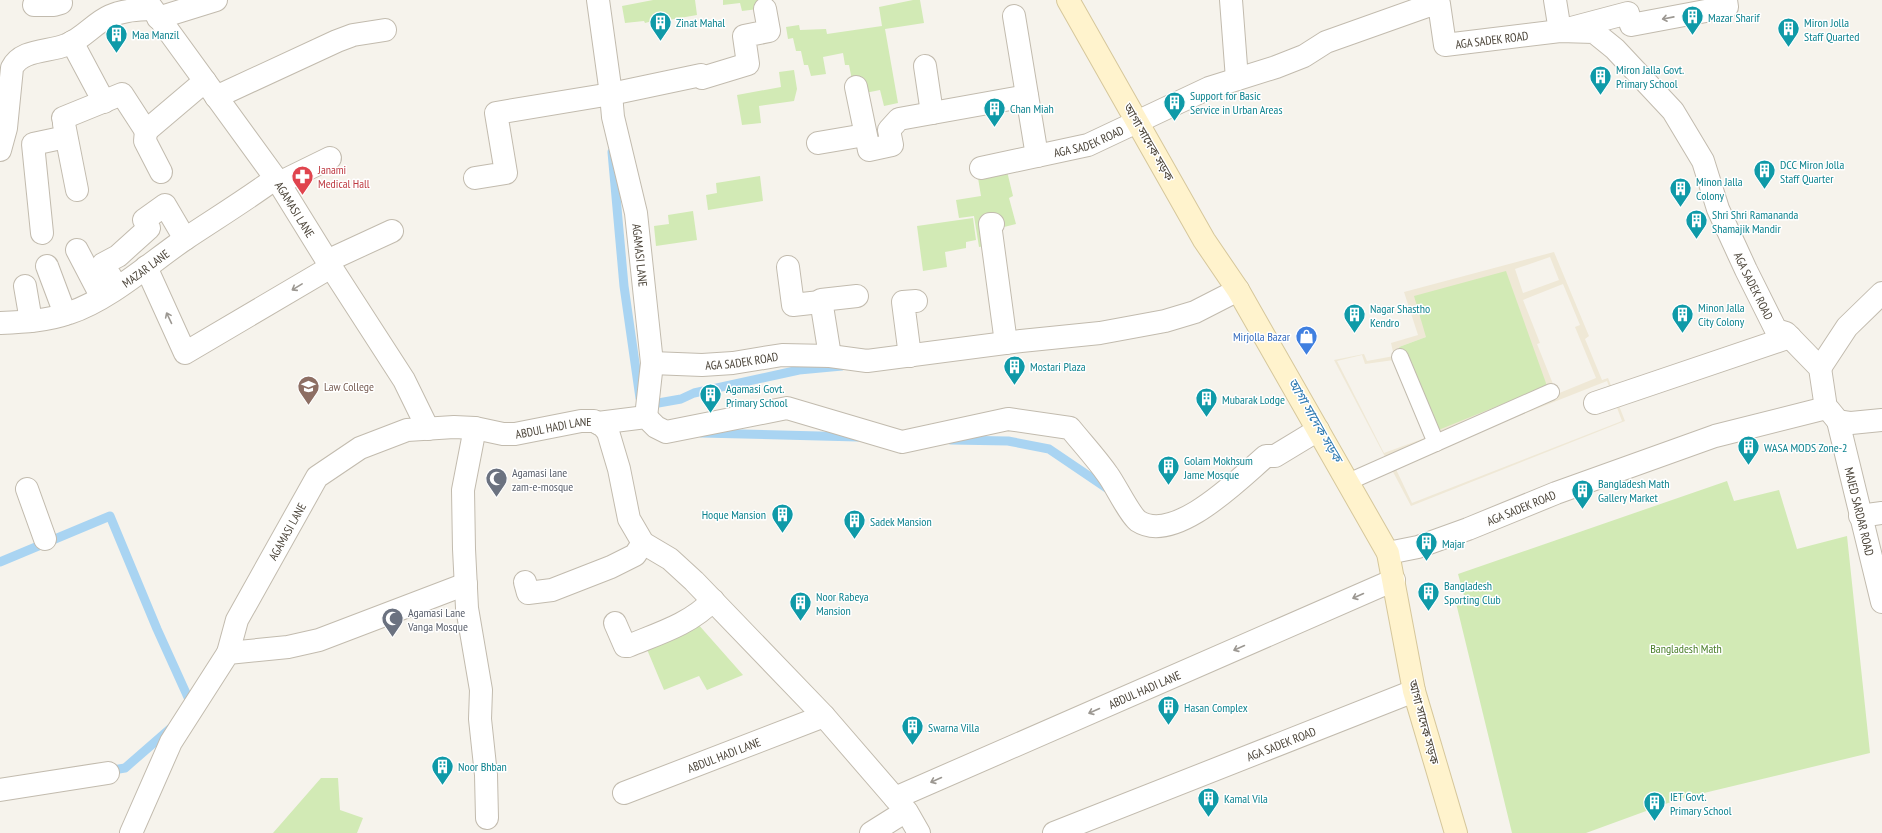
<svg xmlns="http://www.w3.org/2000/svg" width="1882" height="833" font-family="'PT Sans Narrow','Noto Sans Bengali',sans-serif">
<rect width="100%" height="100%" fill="#f6f3ec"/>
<path fill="#efe8d6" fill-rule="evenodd" d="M1554 252 1589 336 1585 339 1602 380 1608 378 1625 421 1411 506 1334 360 1364 354 1367 361 1394 356 1391 343 1418 335 1404 292ZM1550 257 1559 280 1523 293 1515 269ZM1563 284 1580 325 1575 327 1596 378 1557 394 1537 344 1540 343 1523 300ZM1426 337 1436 431 1399 347ZM1362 355 1365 364 1394 360 1425 438 1384 453 1337 361ZM1607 381 1622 421 1412 503 1394 465Z"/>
<g fill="#d2eab5">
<path d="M653 0H695L697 15 657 22 656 20 645 23 644 21 625 23 622 6Z"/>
<path d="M723 0H764L765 8 742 11 740 3 723 5Z"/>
<path d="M913 0H920L924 23 885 29 898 103 884 106 880 90 855 95 849 65H845L843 53 823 57 826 74 811 76 808 65H804L801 51H796L793 38 788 39 786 27 799 25 800 30 826 29 827 34 882 26 879 7Z"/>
<path d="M794 70 797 89 794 101 759 106 761 123 742 125 737 95 781 87 779 72Z"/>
<path d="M1006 167 1013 196 1009 198 1016 224 996 229 989 245 979 247 974 216 959 218 956 200 981 196 977 172Z"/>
<path d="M760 176 763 201 708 210 706 195 717 193 716 183Z"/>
<path d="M693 211 697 240 656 246 654 226 669 224 668 215Z"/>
<path d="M973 218 976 240 966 242V248L945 252 947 267 923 271 917 226Z"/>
<path d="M1506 271 1547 386 1436 431 1399 347 1426 337 1414 296Z"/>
<path d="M1727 481 1734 501 1779 490 1797 549 1847 536 1870 753 1679 799 1586 833H1512L1456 603 1465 599 1458 574Z"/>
<path d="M697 623 743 675 707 690 699 676 664 690 646 647Z"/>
<path d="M321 778H338L340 810 363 818 357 833H273Z"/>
</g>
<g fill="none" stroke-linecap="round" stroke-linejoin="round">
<g stroke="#a9d4f2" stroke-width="9">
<path d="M612 152 624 286 640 398"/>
<path d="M647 405 681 399 694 393 799 370 842 366"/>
<path d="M701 433 858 437"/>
<path d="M951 440 1008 441 1049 449 1111 491"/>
<path d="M0 562 110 516 157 629 191 704 190 707"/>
<path d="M107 771 125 768 171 728"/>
</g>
<defs>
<g id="lane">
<path d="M1400 357 1436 443"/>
<path d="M1348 482 1551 392"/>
</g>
<g id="street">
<path id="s1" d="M146 0 279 183 331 267 404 380 428 429"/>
<path id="s2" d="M598 0 611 94 613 117 636 213 652 363 646 417"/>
<path d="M1231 0 1237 79"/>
<path d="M1555 0 1560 31 1628 13 1631 25 1727 7 1726 0"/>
<path d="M34 5H54L61 3 60 0"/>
<path d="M1014 16 1037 156"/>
<path d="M158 18 216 0"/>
<path d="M72 42 104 102"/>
<path d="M925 66 932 113"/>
<path d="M856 87 869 150 892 145 889 130 899 119 1027 96"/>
<path d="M216 97 337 41 353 35 385 30"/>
<path d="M63 118 122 94 146 131 205 81"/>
<path d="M64 124 77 190"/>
<path d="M146 131 145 141 161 172"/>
<path d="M818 143 865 135"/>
<path d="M0 150 6 128 12 68C21 49 49 52 66 45 83 39 94 23 110 16 123 10 137 10 152 9"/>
<path id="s3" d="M981 168 1088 145 1209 88 1276 67 1304 56 1326 42 1436 3 1439 4 1445 45 1560 31 1594 32 1615 49 1673 111 1703 161 1718 209 1746 270 1776 330 1786 333 1820 368 1826 408"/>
<path d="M475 178 506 173 496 113 611 94 701 75 702 78 748 64 744 36 769 31 765 9"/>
<path d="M279 183 330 158"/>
<path d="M993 224H990L1006 343"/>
<path d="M42 233 33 144 66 137"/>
<path d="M77 250 101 296"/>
<path d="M327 261 392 231"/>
<path d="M47 266 65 314"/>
<path d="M146 267 185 353 331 267"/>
<path d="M788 267 793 305 820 302"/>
<path d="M25 286 31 321"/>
<path d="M117 287 103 264 118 256 149 228 144 220 165 205 185 239"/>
<path id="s4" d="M0 323C23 322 47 321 69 313 109 300 150 263 185 239 215 219 246 200 276 178"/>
<path d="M830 356 821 300 857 296"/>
<path d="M910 356 903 302 916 301"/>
<path id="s5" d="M652 363 702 365 733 363 782 355 830 356 867 361 1021 341 1100 333 1165 321 1195 312 1238 290"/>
<path d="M1820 368 1847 327 1882 293"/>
<path d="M1595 403 1790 337"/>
<path d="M1829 410 1838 421 1851 423 1882 420"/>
<path id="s6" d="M1838 421 1882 602"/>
<path d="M598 423 646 417 656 427 666 432 787 408 902 442 1008 419 1070 428C1083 444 1097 459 1108 475 1116 486 1129 514 1138 521 1175 545 1240 478 1266 456H1275L1318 430"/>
<path d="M475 428 463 490 464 549 467 608 481 690 480 719 486 775 487 818"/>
<path d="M27 489 45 539"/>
<path d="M1860 516 1882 513"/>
<path id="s7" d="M1388 553 1418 547 1468 529 1556 493 1715 436 1826 408"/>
<path d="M525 582 528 593 552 590 611 567 635 555 643 543"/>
<path d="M615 623 625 646H628C657 634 691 624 713 600"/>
<path id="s8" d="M228 653 237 620 317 477 360 448 407 430 454 427 475 428 503 434H515L581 421H594L603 426 608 432 619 469 629 519 643 543 670 559 694 581 824 716 907 812 919 833"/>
<path d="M0 790 108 773"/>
<path id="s9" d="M624 793 824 716"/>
<path id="s10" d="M895 798 1394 580"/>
<path d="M131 833 171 742 228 653 288 647 319 640 466 584"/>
<path d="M871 833 906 811"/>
<path id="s11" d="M1054 833 1414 691"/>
</g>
<path id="secondary" d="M1068 0 1204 240 1238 290 1388 553 1414 691 1456 833"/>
</defs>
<use href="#lane" stroke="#c2bbae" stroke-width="18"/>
<use href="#street" stroke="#c2bbae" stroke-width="24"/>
<use href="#secondary" stroke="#d6c79b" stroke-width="24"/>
<use href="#lane" stroke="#fff" stroke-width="16"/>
<use href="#street" stroke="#fff" stroke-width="22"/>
<use href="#secondary" stroke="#fff3cd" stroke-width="22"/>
</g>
<defs><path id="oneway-shaft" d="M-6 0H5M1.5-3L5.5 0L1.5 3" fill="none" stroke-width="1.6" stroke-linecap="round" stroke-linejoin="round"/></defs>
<g stroke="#9c9892">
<use href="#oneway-shaft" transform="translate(1668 18) rotate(169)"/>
<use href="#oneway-shaft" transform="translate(297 287) rotate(149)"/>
<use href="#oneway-shaft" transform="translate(169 318) rotate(-115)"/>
<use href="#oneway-shaft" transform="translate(1358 596) rotate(156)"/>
<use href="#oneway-shaft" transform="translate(1239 648) rotate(156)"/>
<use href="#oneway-shaft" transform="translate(1094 711) rotate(156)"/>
<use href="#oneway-shaft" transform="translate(936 780) rotate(156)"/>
</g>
<defs>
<symbol id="building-pin" viewBox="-11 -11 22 30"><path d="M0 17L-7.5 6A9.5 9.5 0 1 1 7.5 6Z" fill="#0f9aa8" stroke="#fff"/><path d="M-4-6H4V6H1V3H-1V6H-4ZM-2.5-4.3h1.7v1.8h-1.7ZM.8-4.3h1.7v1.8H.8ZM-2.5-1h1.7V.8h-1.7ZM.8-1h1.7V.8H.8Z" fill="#fff"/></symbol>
<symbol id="pharmacy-pin" viewBox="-11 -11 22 30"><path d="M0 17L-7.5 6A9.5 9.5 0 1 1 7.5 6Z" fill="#e0444e" stroke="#fff"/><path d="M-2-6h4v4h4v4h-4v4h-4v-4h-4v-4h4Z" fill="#fff"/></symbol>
<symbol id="shop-pin" viewBox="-11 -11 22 30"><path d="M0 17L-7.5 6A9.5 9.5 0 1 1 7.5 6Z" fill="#3f7fe0" stroke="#fff"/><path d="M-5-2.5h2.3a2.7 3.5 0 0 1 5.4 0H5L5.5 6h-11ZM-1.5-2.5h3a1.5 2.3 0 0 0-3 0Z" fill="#fff"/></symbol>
<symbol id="university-pin" viewBox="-11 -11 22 30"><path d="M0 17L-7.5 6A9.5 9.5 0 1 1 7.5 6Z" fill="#8d6e63" stroke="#fff"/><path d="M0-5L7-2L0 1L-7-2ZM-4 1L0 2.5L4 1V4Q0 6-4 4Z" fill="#fff"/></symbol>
<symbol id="mosque-pin" viewBox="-11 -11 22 30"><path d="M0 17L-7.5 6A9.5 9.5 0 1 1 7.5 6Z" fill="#6b7280" stroke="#fff"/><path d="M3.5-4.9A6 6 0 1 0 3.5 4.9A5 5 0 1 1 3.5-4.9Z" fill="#fff"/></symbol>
</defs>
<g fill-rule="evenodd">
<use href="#building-pin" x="1680" y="4" width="25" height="34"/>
<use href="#building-pin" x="648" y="10" width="25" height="34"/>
<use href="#building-pin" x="1776" y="16" width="25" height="34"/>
<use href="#building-pin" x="104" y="22" width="25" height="34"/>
<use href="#building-pin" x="1588" y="64" width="25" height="34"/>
<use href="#building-pin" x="1162" y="90" width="25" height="34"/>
<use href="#building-pin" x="982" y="96" width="25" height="34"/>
<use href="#building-pin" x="1752" y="158" width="25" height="34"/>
<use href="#pharmacy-pin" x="290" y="164" width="25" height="34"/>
<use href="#building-pin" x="1668" y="176" width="25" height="34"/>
<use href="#building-pin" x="1684" y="208" width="25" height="34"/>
<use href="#building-pin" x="1670" y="302" width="25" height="34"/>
<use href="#building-pin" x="1342" y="302" width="25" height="34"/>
<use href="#shop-pin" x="1294" y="324" width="25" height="34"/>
<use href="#building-pin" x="1002" y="354" width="25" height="34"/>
<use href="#university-pin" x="296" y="374" width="25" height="34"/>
<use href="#building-pin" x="698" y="382" width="25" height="34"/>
<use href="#building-pin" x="1194" y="386" width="25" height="34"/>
<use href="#building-pin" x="1736" y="434" width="25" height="34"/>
<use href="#building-pin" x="1156" y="454" width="25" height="34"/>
<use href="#mosque-pin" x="484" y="466" width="25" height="34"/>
<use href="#building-pin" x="1570" y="478" width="25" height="34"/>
<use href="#building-pin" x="770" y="502" width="25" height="34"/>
<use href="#building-pin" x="842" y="508" width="25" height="34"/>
<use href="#building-pin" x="1414" y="530" width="25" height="34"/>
<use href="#building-pin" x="1416" y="580" width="25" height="34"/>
<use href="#building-pin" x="788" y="590" width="25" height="34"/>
<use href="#mosque-pin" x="380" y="606" width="25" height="34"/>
<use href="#building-pin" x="1156" y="694" width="25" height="34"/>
<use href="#building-pin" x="900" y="714" width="25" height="34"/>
<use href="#building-pin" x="430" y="754" width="25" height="34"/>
<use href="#building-pin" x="1196" y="786" width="25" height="34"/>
<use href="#building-pin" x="1642" y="790" width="25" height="34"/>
</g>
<g text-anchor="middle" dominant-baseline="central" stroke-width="3" stroke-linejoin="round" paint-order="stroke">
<g font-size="12" fill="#0d838f" stroke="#fff" text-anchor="start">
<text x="1708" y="17">Mazar Sharif</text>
<text x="676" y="22">Zinat Mahal</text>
<text x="1804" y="22">Miron Jolla<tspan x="1804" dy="14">Staff Quarted</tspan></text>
<text x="132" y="34">Maa Manzil</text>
<text x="1616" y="69">Miron Jalla Govt.<tspan x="1616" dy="14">Primary School</tspan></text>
<text x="1190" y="95">Support for Basic<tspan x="1190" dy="14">Service in Urban Areas</tspan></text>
<text x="1010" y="108">Chan Miah</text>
<text x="1780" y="164">DCC Miron Jolla<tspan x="1780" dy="14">Staff Quarter</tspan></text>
<text x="1696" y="181">Minon Jalla<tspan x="1696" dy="14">Colony</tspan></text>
<text x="1712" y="214">Shri Shri Ramananda<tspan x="1712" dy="14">Shamajik Mandir</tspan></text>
<text x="1698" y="307">Minon Jalla<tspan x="1698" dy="14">City Colony</tspan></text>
<text x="1370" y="308">Nagar Shastho<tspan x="1370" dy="14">Kendro</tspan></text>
<text x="1030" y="366">Mostari Plaza</text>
<text x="726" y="388">Agamasi Govt.<tspan x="726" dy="14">Primary School</tspan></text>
<text x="1222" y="399">Mubarak Lodge</text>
<text x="1764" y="447">WASA MODS Zone-2</text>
<text x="1184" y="460">Golam Mokhsum<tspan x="1184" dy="14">Jame Mosque</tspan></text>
<text x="1598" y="483">Bangladesh Math<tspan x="1598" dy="14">Gallery Market</tspan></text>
<text x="766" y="514" text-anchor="end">Hoque Mansion</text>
<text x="870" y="521">Sadek Mansion</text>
<text x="1442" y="543">Majar</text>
<text x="1444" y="585">Bangladesh<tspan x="1444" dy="14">Sporting Club</tspan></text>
<text x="816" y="596">Noor Rabeya<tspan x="816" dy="14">Mansion</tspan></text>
<text x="1184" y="707">Hasan Complex</text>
<text x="928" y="727">Swarna Villa</text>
<text x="458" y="766">Noor Bhban</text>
<text x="1670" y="796">IET Govt.<tspan x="1670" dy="14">Primary School</tspan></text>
<text x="1224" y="798">Kamal Vila</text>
</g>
<g font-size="12" fill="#4b4439" stroke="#fff">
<text stroke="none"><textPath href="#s3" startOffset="578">AGA SADEK ROAD</textPath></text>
<text stroke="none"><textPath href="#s3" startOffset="111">AGA SADEK ROAD</textPath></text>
<text transform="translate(1149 142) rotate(60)">আগা সাদেক সড়ক</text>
<text stroke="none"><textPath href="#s1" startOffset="257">AGAMASI LANE</textPath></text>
<text stroke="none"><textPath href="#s2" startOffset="259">AGAMASI LANE</textPath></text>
<text stroke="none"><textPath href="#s4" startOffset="159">MAZAR LANE</textPath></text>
<text stroke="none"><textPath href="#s3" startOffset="986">AGA SADEK ROAD</textPath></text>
<text stroke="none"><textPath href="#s5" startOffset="90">AGA SADEK ROAD</textPath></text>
<text stroke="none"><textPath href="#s8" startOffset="448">ABDUL HADI LANE</textPath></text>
<text stroke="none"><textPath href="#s7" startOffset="141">AGA SADEK ROAD</textPath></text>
<text stroke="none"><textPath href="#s6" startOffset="93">MAJED SARDAR ROAD</textPath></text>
<text stroke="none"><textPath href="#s8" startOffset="136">AGAMASI LANE</textPath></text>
<text stroke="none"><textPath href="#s10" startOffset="272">ABDUL HADI LANE</textPath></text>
<text transform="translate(1424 722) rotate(75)">আগা সাদেক সড়ক</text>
<text stroke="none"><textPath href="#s11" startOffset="244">AGA SADEK ROAD</textPath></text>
<text stroke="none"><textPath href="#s9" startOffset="107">ABDUL HADI LANE</textPath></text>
</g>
<g font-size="12" fill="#be3a42" stroke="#fff" text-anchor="start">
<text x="318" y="169">Janami<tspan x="318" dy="14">Medical Hall</tspan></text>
</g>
<g font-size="12" fill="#366cbe" stroke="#fff" text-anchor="end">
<text x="1290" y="336">Mirjolla Bazar</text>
</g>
<g font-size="12" fill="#785e54" stroke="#fff" text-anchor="start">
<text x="324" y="386">Law College</text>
</g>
<g font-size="12" fill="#5b616d" stroke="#fff" text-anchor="start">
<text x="512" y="472">Agamasi lane<tspan x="512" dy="14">zam-e-mosque</tspan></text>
<text x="408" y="612">Agamasi Lane<tspan x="408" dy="14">Vanga Mosque</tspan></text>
</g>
<g font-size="12" fill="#4a7f2a" stroke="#fff">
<text x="1686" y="648">Bangladesh Math</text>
</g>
<g font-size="13" font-style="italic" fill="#2e7ab2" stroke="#fff">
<text transform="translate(1315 420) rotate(60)">আগা সাদেক সড়ক</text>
</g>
</g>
</svg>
